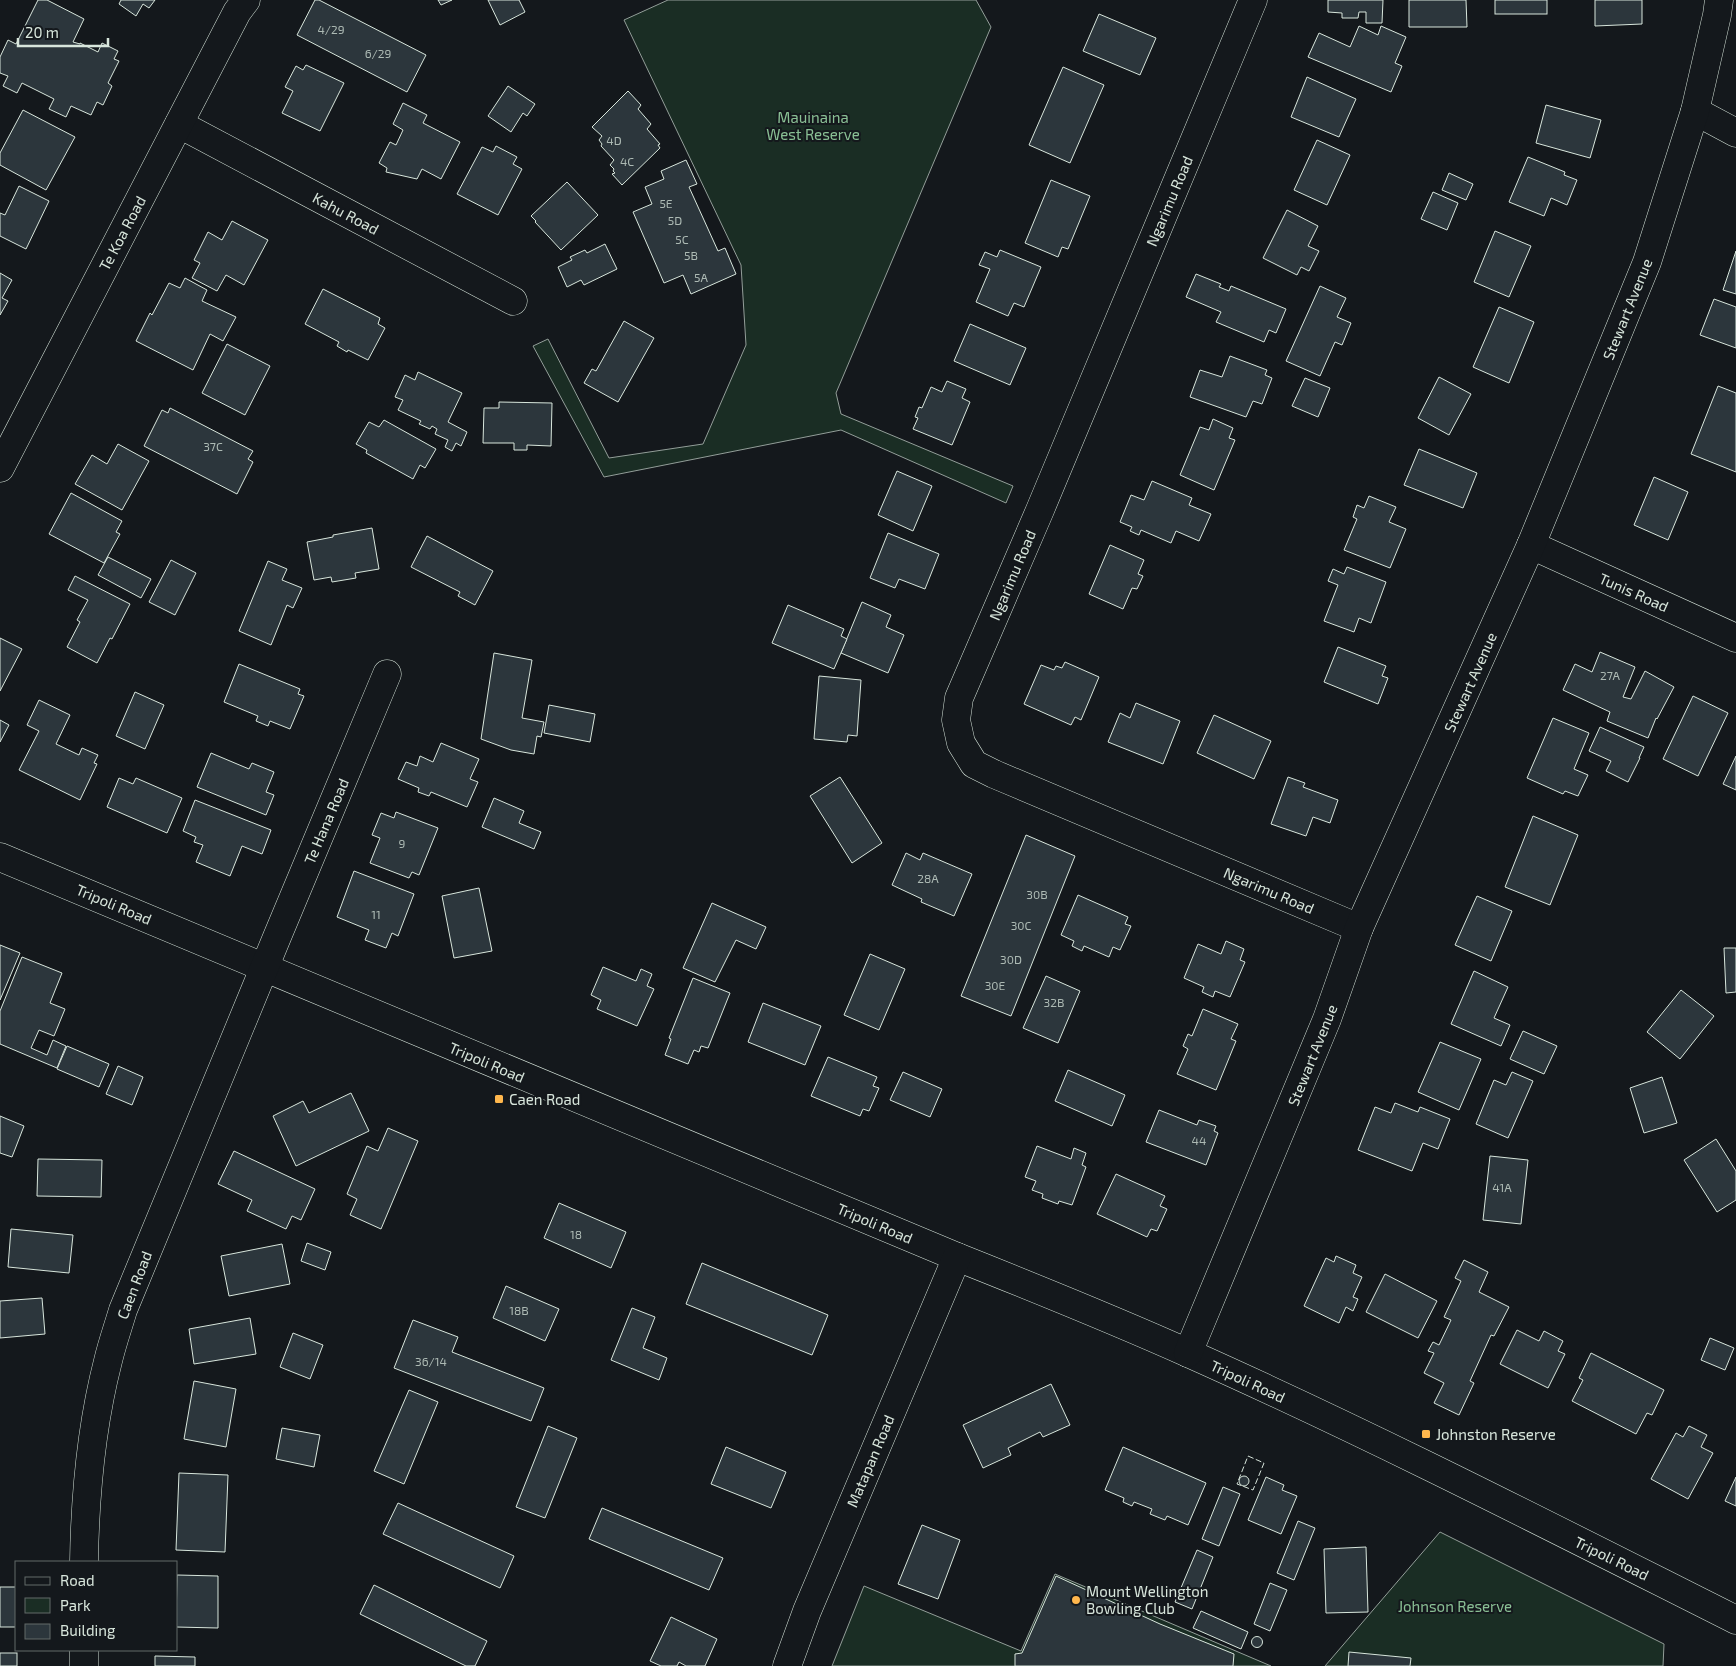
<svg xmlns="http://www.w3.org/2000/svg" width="1736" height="1666" font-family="'Exo 2',sans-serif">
<rect width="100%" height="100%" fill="#14181c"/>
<g fill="#1a2d24" stroke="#939e99">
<path d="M668 0H976L991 27 836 393 841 414 1013 486 1006 503 841 430 604 477 533 346 548 339 609 458 703 444 746 345 741 265 624 20Z"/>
<path d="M1440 1532 1664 1644 1663 1666H1325Z"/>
<path d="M1055 1574 1271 1666H832L864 1586 1021 1651Z"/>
</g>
<g fill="#2c363c" stroke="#d8e6dc">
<path d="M38 0H47L84 19 73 42 80 44V43L98 52 102 43 118 51 114 59 119 61 108 83 112 86 103 105 97 102 91 115 71 106 66 117 49 109 54 99 22 83 17 93 3 86 8 76 0 73V57L8 40 16 44Z"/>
<path d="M121 0H155L149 8 143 4 136 16 119 4Z"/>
<path d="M315 0H319L426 55 407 92 297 35Z"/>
<path d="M438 0H452L441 5Z"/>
<path d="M488 0H519L525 12 500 25Z"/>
<path d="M1328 0H1383L1382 23H1366V12H1359L1358 18H1342V13L1328 12Z"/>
<path d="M1409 0H1466L1467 27H1409Z"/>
<rect x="1495" y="0" width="52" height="14"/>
<path d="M1595 0H1642V24L1595 26Z"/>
<path d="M1099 14 1156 38 1140 75 1083 51Z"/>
<path d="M1359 26 1378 35 1381 26 1406 37 1395 63 1402 66 1391 92 1308 57 1319 33 1350 47Z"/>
<path d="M306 65 344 83 320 131 282 113 293 91 285 87 296 66 303 70Z"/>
<path d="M1063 67 1104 85 1070 163 1029 145Z"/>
<path d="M1307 77 1356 99 1339 137 1291 117Z"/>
<path d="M508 86 535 104 527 116 523 113 511 132 488 116Z"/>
<path d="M628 91 641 105 638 109 651 124 647 129 660 144 658 145 660 148 622 185 612 174 615 173 613 171 614 169 610 165 614 160 601 146 602 144 599 140 602 136 592 127Z"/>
<path d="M403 103 427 115 423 123 460 142 441 179 422 169 417 179 386 172 387 168 379 163 390 142 396 145 403 130 393 124Z"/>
<path d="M1546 105 1601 120 1590 158 1536 143Z"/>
<path d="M23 110 75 137 46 190 0 165V153Z"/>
<path d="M1317 140 1350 155 1327 205 1294 190Z"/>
<path d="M496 146 517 157 513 164 522 169 498 215 457 194 482 147 493 152Z"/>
<path d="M1528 157 1565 172 1564 175 1577 180 1567 205 1551 198 1544 216 1509 202Z"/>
<path d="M686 160 697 184 689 187 718 251 725 248 736 274 691 294 683 275 664 283 633 212 652 204 645 187 664 179 661 171Z"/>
<path d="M1449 173 1473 184 1466 200 1442 190Z"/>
<path d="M1051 180 1090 196 1068 249 1062 247 1058 257 1025 243Z"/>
<path d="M567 182 598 215 561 250 535 222 536 221 531 216Z"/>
<path d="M19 186 49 201 26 249 0 236V213L5 215Z"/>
<path d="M1433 192 1458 203 1447 230 1421 219Z"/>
<path d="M1287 210 1318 226 1308 246 1319 251 1309 271 1301 267 1297 275 1263 258Z"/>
<path d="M232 221 268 240 244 285 226 275 217 291 192 278 200 263 194 260 208 232 222 240Z"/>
<path d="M1495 231 1531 246 1509 297 1474 282Z"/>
<path d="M605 244 617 269 584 285 581 280 567 287 558 267 572 260 570 257 585 250 587 253Z"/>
<path d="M1000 250 1041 267 1024 307 1014 303 1008 316 976 302 990 269 979 265 985 252 997 257Z"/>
<path d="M1736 251V294L1723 290Z"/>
<path d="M0 273 12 280 2 298 8 301 0 315Z"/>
<path d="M1196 274 1221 284 1219 287 1229 291 1231 286 1286 309 1276 333 1269 330 1264 342 1216 322 1221 312 1186 297Z"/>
<path d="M185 278 207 290 202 301 236 317 223 341 210 334 193 370 136 341 150 313 152 315 169 283 180 288Z"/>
<path d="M1320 286 1346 298 1337 317 1351 323 1342 345 1335 342 1320 376 1286 361Z"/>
<path d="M323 289 380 318 378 324 385 328 368 360 348 350 347 352 337 346 339 342 305 324Z"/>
<path d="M1714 299 1736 307V348L1700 335Z"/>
<path d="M1499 307 1534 322 1509 383 1473 367Z"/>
<path d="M624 321 654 338 618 402 584 383 592 369 596 371Z"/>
<path d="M970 324 1026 348 1010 385 954 361Z"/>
<path d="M227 344 270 366 245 415 202 393Z"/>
<path d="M1230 356 1267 370 1265 375 1272 378 1262 404 1253 401 1246 417 1190 397 1200 370 1222 377Z"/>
<path d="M418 372 462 393 448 422 467 432 461 446 456 443 452 451 445 447 448 440 435 434 437 429 432 426 430 429 419 424 421 421 398 410 403 400 395 397 405 375 415 380Z"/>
<path d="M1439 377 1471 394 1449 435 1418 418Z"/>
<path d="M1305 378 1330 388 1318 417 1292 406Z"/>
<path d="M947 381 966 389 962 398 970 402 952 445 913 429 918 418 915 417 919 407 922 408 931 387 942 392Z"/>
<path d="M1718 386 1736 393V472L1691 454Z"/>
<path d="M499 402 552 403 551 446 527 445V450H514V443H483L484 408H499Z"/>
<path d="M170 408 253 451 248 459 253 462 237 494 144 446 162 410 168 413Z"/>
<path d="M1213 419 1233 428 1229 438 1235 440 1214 490 1180 475 1200 427 1209 430Z"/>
<path d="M384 420 436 449 425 468 420 465 413 479 366 453 367 450 356 444 369 422 379 427Z"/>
<path d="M118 444 149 461 122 510 75 484 92 455 107 464Z"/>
<path d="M1419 449 1477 473 1463 508 1404 485Z"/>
<path d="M897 471 932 486 913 531 878 515Z"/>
<path d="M1654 477 1688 492 1668 540 1634 525Z"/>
<path d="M1152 481 1192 498 1189 505 1211 514 1199 541 1176 531 1171 543 1141 530 1139 535 1130 531 1132 527 1120 522 1131 495 1144 500Z"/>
<path d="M71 493 122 521 116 532 120 534 104 563 49 534Z"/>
<path d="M1369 496 1396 507 1389 522 1406 529 1390 568 1344 550 1357 519 1353 517 1357 505 1364 508Z"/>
<path d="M372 528 379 569 355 573 356 578 332 582 331 577 314 580 307 542 333 537V535Z"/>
<path d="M888 533 939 554 925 589 899 579 895 588 870 578Z"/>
<path d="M427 536 493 571 475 605 458 596 460 592 411 567Z"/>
<path d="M1110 545 1144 560 1138 574 1143 576 1137 589 1132 588 1123 609 1089 594Z"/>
<path d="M108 557 151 579 141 598 98 575Z"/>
<path d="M171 560 196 573 175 615 149 602Z"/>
<path d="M268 561 287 569 282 580 302 588 293 608 287 605 271 645 239 631Z"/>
<path d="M1347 567 1386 582 1371 623 1359 618 1354 632 1324 621 1338 585 1328 581 1333 569 1344 574Z"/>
<path d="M75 576 130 604 112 639 110 638 97 663 67 647 80 622 77 620 88 600 68 590Z"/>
<path d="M862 602 891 615 886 627 904 635 888 673 841 653Z"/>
<path d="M788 605 844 629 841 636 847 639 834 669 772 643Z"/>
<path d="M0 638 22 649 0 691Z"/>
<path d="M1338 647 1386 666 1382 676 1388 678 1378 704 1324 682Z"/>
<path d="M1600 652 1635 667 1623 697 1631 699 1645 671 1674 687 1657 719 1656 718 1648 738 1607 721 1610 712 1563 690 1575 664 1592 672Z"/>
<path d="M494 653 532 660 522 718 544 722 541 737 537 736 534 754 511 750 481 739Z"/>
<path d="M1065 662 1099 677 1081 720 1075 717 1071 725 1024 704 1041 665 1054 670 1056 666 1062 668Z"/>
<path d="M239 664 300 689 298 694 304 696 290 729 270 721 268 726 256 721 258 716 224 702Z"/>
<path d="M819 676 861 680 857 736 848 735 847 742 814 739Z"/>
<path d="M135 692 164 705 145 749 116 736Z"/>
<path d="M1693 696 1728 713 1698 776 1663 759Z"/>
<path d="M39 700 70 715 56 744 79 755 82 748 98 755 94 763 97 764 80 800 19 770 39 731 27 725Z"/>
<path d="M1136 703 1180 721 1163 764 1108 742 1120 713 1130 718Z"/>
<path d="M549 705 595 714 590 742 544 733Z"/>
<path d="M1214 715 1271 741 1254 779 1197 753Z"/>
<path d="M1553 718 1589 733 1574 769 1588 775 1578 796 1565 791 1563 794 1527 778Z"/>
<path d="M0 720 9 725 0 742Z"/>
<path d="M1600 727 1644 747 1639 758H1640L1628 782 1606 771 1611 761 1589 751Z"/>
<path d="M441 743 479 759 470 779 478 782 467 807 431 792 429 796 418 792 419 788 398 779 406 762 417 766 420 756 433 762Z"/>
<path d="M211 753 249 769 252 763 274 772 266 792 274 795 266 815 197 787Z"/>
<path d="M1736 756V790L1723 784Z"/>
<path d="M840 777 882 843 852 863 810 796Z"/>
<path d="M1288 777 1305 783 1303 787 1338 800 1330 823 1313 817 1306 836 1271 824Z"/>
<path d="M119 778 133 784 136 778 182 798 167 833 107 807Z"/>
<path d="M494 798 524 811 519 823 541 832 534 849 482 827Z"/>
<path d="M195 800 271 830 262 854 242 846 230 876 196 862 203 845 194 842 196 837 183 831Z"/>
<path d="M396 812 438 828 419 875 412 872 409 878 370 863 380 838 372 835 381 813 394 818Z"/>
<path d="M1533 816 1578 835 1550 905 1505 887Z"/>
<path d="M1026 835 1075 856 1011 1016 961 996Z"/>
<path d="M906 853 920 860 923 853 972 874 954 916 921 902 922 899 892 885Z"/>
<path d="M354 871 414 894 398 936 392 933 386 948 365 940 369 930 337 917Z"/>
<path d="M479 888 492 951 454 958 442 896Z"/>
<path d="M1078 895 1128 917 1125 924 1131 926 1120 950 1113 947 1109 957 1084 946 1082 951 1072 946 1074 941 1061 935Z"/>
<path d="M1477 896 1512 911 1491 961 1455 945Z"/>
<path d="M712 903 766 927 756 949 736 940 715 982 683 968Z"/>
<path d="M1226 941 1244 949 1240 960 1245 962 1230 997 1215 991 1213 997 1202 992 1204 987 1184 978 1198 944 1221 954Z"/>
<path d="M0 945 20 953 0 1000Z"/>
<path d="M1724 948H1736V992L1726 993Z"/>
<path d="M870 954 905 969 879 1030 844 1015Z"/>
<path d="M22 957 62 973 50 1003 65 1009 54 1036 39 1030 31 1048 47 1055 53 1040 66 1046 57 1068 0 1044V1011Z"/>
<path d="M603 967 636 981 641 969 652 974 647 986 654 989 637 1026 597 1009 601 1000 591 995Z"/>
<path d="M1474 971 1508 987 1494 1018 1510 1025 1501 1046 1451 1024Z"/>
<path d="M1046 976 1080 991 1058 1043 1023 1028Z"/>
<path d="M693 978 730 993 708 1048 701 1046 699 1052 694 1050 688 1064 665 1055 671 1039 669 1038Z"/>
<path d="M1681 990 1714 1016 1680 1059 1647 1032Z"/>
<path d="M763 1003 821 1026 805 1065 748 1042Z"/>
<path d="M1203 1009 1238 1024 1231 1039 1236 1041 1216 1090 1177 1074 1188 1049 1183 1046 1188 1034 1192 1036Z"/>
<path d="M1523 1031 1557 1046 1544 1074 1510 1059Z"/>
<path d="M1440 1042 1481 1059 1459 1110 1418 1092Z"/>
<path d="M67 1046 109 1064 99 1087 57 1069Z"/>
<path d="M828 1057 877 1077 873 1086 879 1088 869 1111 863 1109 860 1116 811 1096Z"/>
<path d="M118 1066 143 1077 132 1105 106 1094Z"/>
<path d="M1068 1070 1125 1095 1112 1126 1055 1101Z"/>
<path d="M903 1072 942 1089 930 1117 890 1100Z"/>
<path d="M1512 1072 1533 1081 1508 1138 1476 1124 1494 1080 1506 1085Z"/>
<path d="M1662 1077 1677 1123 1644 1133 1630 1088Z"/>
<path d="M351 1093 369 1131 296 1166 273 1116 303 1101 309 1113Z"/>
<path d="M1395 1103 1418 1112 1420 1107 1450 1119 1438 1149 1423 1143 1412 1171 1358 1150 1375 1107 1391 1113Z"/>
<path d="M1159 1110 1197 1125 1199 1120 1216 1126 1214 1131 1218 1133 1206 1165 1146 1142Z"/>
<path d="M0 1116 24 1126 12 1157 0 1153Z"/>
<path d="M388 1128 418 1141 381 1229 350 1215 357 1199 347 1194 367 1146 378 1151Z"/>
<path d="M1716 1139 1736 1171V1200L1717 1212 1684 1160Z"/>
<path d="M1037 1146 1071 1159 1074 1148 1086 1153 1082 1165 1086 1167 1072 1205 1059 1201 1058 1204 1042 1198 1043 1194 1032 1190 1036 1181 1025 1177Z"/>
<path d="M234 1151 315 1189 301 1220 292 1216 286 1229 247 1211 252 1200 218 1184Z"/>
<path d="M1490 1156 1528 1160 1521 1224 1483 1220Z"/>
<path d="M38 1159 102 1160 101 1197 37 1196Z"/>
<path d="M1116 1174 1165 1196 1160 1206 1167 1209 1157 1231 1151 1229 1147 1237 1097 1214Z"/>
<path d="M559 1203 626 1232 611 1268 544 1238Z"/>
<path d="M11 1229 73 1235 69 1273 8 1267Z"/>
<path d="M307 1243 331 1252 325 1270 301 1261Z"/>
<path d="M282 1244 290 1284 229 1296 221 1256Z"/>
<path d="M1336 1256 1356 1265 1353 1273 1362 1277 1353 1297 1358 1299 1353 1311 1346 1307 1339 1323 1304 1306 1326 1258 1334 1262Z"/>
<path d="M1464 1260 1488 1272 1479 1292 1509 1307 1494 1336 1491 1335 1470 1381 1474 1383 1459 1415 1434 1403 1444 1383 1424 1373 1434 1353 1428 1351 1433 1342 1439 1345 1451 1320 1444 1317 1461 1281 1455 1278Z"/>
<path d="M702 1263 828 1315 812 1355 686 1304Z"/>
<path d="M1385 1274 1437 1301 1418 1338 1366 1312Z"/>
<path d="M506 1286 559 1309 545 1341 493 1318Z"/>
<path d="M42 1298 45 1334 0 1338V1301Z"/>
<path d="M632 1308 655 1317 643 1348 667 1358 659 1380 611 1360Z"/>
<path d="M250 1318 256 1354 194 1364 189 1329Z"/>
<path d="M413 1320 458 1337 452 1352 544 1388 531 1421 394 1368Z"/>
<path d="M1517 1330 1539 1341 1544 1331 1563 1341 1558 1351 1565 1354 1548 1388 1500 1364Z"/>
<path d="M293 1333 323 1345 310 1379 280 1367Z"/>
<path d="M1710 1338 1734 1348 1725 1370 1701 1360Z"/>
<path d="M1591 1353 1664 1390 1652 1415 1647 1413 1636 1434 1572 1401 1583 1380 1579 1378Z"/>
<path d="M194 1381 236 1389 226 1447 184 1439Z"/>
<path d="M1051 1384 1070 1425 1043 1437 1040 1432 1008 1448 1011 1455 983 1468 963 1425Z"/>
<path d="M409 1390 438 1402 404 1484 374 1471Z"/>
<path d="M548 1426 577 1438 545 1518 516 1507Z"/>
<path d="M1689 1426 1707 1435 1701 1447 1713 1453 1688 1499 1651 1479 1676 1433 1683 1437Z"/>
<path d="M282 1428 320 1435 314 1467 276 1459Z"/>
<path d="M726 1447 786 1472 771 1508 711 1484Z"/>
<path d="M1123 1447 1206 1483 1188 1525 1167 1516 1165 1520 1150 1514 1152 1509 1134 1502 1132 1506 1123 1502 1124 1498 1105 1490Z"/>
<path d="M179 1473 228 1475 225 1552 176 1550Z"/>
<circle cx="1244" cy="1481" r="5"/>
<path d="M1266 1477 1284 1485 1282 1490 1297 1496 1281 1534 1248 1520Z"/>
<path d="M1736 1477V1506L1725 1501Z"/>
<path d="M1223 1487 1240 1494 1219 1546 1202 1539Z"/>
<path d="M398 1503 514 1556 500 1588 383 1534Z"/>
<path d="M602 1508 723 1558 709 1590 589 1539Z"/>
<path d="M1298 1521 1315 1528 1294 1580 1277 1573Z"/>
<path d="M922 1525 960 1540 938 1599 898 1584Z"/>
<path d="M1366 1547 1368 1612 1326 1613 1324 1549Z"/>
<path d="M1197 1550 1213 1557 1192 1609 1175 1602Z"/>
<path d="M177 1575 218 1576V1628L176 1627Z"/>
<path d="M1056 1576 1160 1624 1234 1654 1233 1666H1015V1654L1022 1653Z"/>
<path d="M1270 1583 1287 1590 1270 1631 1254 1624Z"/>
<path d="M374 1585 487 1641 475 1666H466L360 1614Z"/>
<rect x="0" y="1587" width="16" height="40"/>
<path d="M1201 1611 1248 1632 1241 1649 1193 1628Z"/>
<path d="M671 1617 717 1639 705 1666H686L679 1662 677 1666H661L650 1661Z"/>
<circle cx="1257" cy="1642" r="5.5"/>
<path d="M1349 1652 1411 1658 1410 1666H1348Z"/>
<rect x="0" y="1653" width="17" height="13"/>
<path d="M155 1656 195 1657V1666H155Z"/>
</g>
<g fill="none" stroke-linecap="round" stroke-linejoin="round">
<defs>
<g id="minor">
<path d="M1253 0 1040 510 959 698 956 720 961 743 974 764 994 774 1359 928"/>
<path d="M1695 111 1736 133"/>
<path d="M179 124 513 301"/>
<path d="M0 468 237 12 246 0"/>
<path d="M1531 545 1736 638"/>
<path d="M0 857 957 1257C1035 1288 1112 1319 1188 1353 1374 1436 1555 1529 1736 1620"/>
<path d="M1188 1353 1327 1019 1359 928 1531 545 1647 262 1695 111 1717 15 1719 0"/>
<path d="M84 1562C85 1495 91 1427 108 1361 112 1344 118 1327 123 1310L277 937 387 674"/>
<path d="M84 1666V1650"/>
<path d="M787 1666 807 1611 957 1257"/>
</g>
</defs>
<use href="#minor" stroke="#d8e6dc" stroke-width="29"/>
<use href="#minor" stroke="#14181c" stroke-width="28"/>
<path stroke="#d8e6dc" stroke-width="1" stroke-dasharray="6 2.5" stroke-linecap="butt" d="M1248 1456 1264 1463 1253 1490 1237 1484Z"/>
</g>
<g fill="#ffb74d" stroke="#14181c" stroke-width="2">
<rect x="494" y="1094" width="10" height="10" rx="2.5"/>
<rect x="1421" y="1429" width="10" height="10" rx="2.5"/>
<circle cx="1076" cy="1600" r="5"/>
</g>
<g text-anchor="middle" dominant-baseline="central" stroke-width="4" stroke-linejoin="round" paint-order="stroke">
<g font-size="12" fill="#adbab4">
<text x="331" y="29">4/29</text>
<text x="378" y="53">6/29</text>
<text x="614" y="140">4D</text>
<text x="627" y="161">4C</text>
<text x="666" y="203">5E</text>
<text x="675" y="220">5D</text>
<text x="682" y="239">5C</text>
<text x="691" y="255">5B</text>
<text x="701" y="277">5A</text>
<text x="213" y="446">37C</text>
<text x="1610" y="675">27A</text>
<text x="402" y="843">9</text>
<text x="928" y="878">28A</text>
<text x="1037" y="894">30B</text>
<text x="376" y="914">11</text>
<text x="1021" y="925">30C</text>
<text x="1011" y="959">30D</text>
<text x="995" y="985">30E</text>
<text x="1054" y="1002">32B</text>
<text x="1199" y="1140">44</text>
<text x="1502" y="1187">41A</text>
<text x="576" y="1234">18</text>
<text x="519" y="1310">18B</text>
<text x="431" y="1361">36/14</text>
</g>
<g font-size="15" fill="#8ac095" stroke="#14181c">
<text x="813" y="117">Mauinaina<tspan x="813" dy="17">West Reserve</tspan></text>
<text x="1455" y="1606">Johnson Reserve</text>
</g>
<g font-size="15" fill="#d8e6dc" stroke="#14181c">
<text transform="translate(1169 201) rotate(-67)">Ngarimu Road</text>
<text transform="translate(346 213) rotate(28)">Kahu Road</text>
<text transform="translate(122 233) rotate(-62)">Te Koa Road</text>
<text transform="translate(1627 309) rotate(-68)">Stewart Avenue</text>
<text transform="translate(1012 575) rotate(-67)">Ngarimu Road</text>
<text transform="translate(1634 592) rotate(24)">Tunis Road</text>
<text transform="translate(1470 682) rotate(-66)">Stewart Avenue</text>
<text transform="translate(326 821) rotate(-67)">Te Hana Road</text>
<text transform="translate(1269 890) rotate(23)">Ngarimu Road</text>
<text transform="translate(114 904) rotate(23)">Tripoli Road</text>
<text transform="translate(1312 1055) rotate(-68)">Stewart Avenue</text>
<text transform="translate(487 1062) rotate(23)">Tripoli Road</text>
<text transform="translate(875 1223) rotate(23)">Tripoli Road</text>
<text transform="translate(134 1285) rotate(-69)">Caen Road</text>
<text transform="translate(1248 1381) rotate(25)">Tripoli Road</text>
<text transform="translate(870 1461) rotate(-67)">Matapan Road</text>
<text transform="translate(1612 1558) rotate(26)">Tripoli Road</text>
</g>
<g font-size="15" fill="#d8e6dc" stroke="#14181c" text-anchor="start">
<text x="509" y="1099">Caen Road</text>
<text x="1436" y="1434">Johnston Reserve</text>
<text x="1086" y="1591">Mount Wellington<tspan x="1086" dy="17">Bowling Club</tspan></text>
</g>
</g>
<rect x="15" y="1561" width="162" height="90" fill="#14181c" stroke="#626a69"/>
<rect x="25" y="1577" width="25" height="8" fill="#14181c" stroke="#626a69"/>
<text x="60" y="1586" font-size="15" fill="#d8e6dc">Road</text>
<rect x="25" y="1598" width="25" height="15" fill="#1a2d24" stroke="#626a69"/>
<text x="60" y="1611" font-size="15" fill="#d8e6dc">Park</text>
<rect x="25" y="1624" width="25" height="15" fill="#2c363c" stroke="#626a69"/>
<text x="60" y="1636" font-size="15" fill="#d8e6dc">Building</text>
<path d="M18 38v8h90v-8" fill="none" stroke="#d8e6dc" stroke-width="2.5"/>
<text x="25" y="38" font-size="15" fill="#d8e6dc" stroke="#14181c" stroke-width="4" paint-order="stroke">20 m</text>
</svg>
